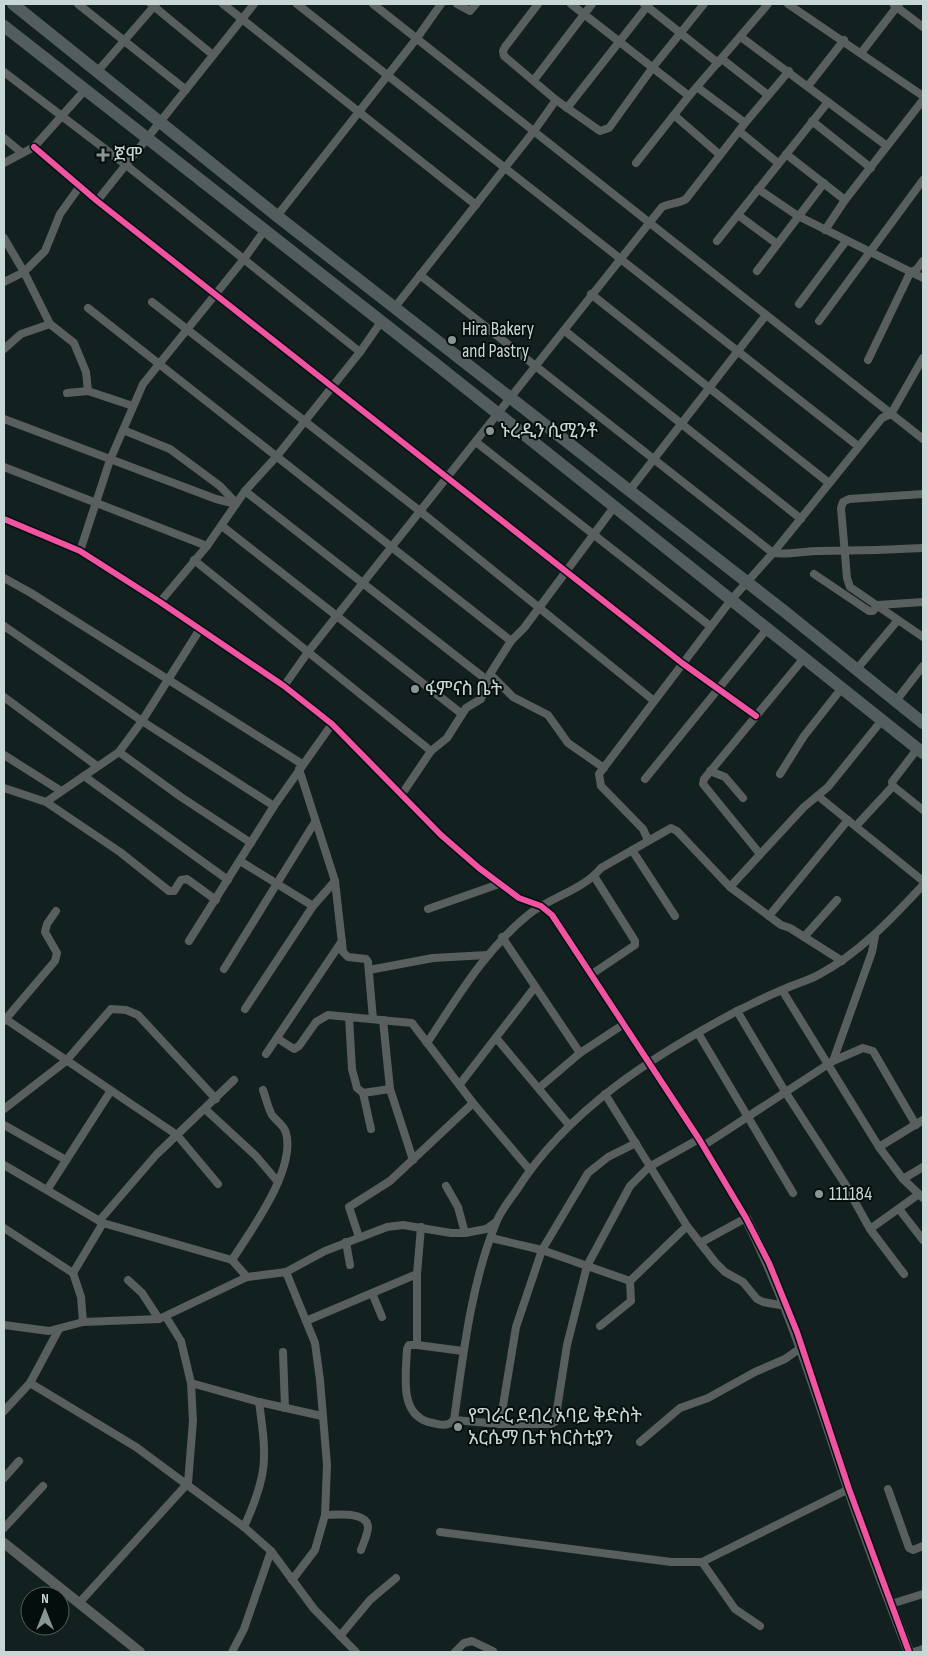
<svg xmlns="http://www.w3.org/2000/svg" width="927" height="1656" font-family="'Sofia Sans Condensed','Noto Sans Ethiopic',sans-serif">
<rect width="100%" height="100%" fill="#122120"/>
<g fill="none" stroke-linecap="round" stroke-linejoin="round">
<g stroke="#595e5e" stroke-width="8">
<path d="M78 4 186 90"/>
<path d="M151 4 213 55"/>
<path d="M223 4 476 205"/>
<path d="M297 4 858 446"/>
<path d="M373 4 923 439"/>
<path d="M457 4 470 11 476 4"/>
<path d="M538 4 505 47 503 51 504 56 556 100 600 131 609 128 653 67 704 4"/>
<path d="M571 4 689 96"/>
<path d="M644 4 718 63"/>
<path d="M788 4 923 96"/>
<path d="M894 5 923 27"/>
<path d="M741 37 887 146"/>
<path d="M861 53 899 4"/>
<path d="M722 59 768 95"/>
<path d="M4 72 126 165 360 352"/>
<path d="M97 72 156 4"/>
<path d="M534 80 592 4"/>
<path d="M808 86 844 40"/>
<path d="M697 87 745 123"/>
<path d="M567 108 649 4"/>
<path d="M674 115 720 155"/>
<path d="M812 121 871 168"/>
<path d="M739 131 778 163"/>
<path d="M4 138 22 153"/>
<path d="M34 147 97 201 682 663 756 716"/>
<path d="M786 154 845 200"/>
<path d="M4 163 34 147 84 91"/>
<path d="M636 163 689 96 768 4"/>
<path d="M758 189 798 216 923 278"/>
<path d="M97 201 254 4"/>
<path d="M738 215 776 243"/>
<path d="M277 216 417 38 441 4"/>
<path d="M825 230 845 200 923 100"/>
<path d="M4 238 24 272 50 324 74 343 86 372 88 391 133 406"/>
<path d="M717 241 828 102"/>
<path d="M757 271 824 183"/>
<path d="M420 275 773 553C789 555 804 551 819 551 854 551 888 550 923 548"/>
<path d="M4 282 24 272 45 251 60 214 80 186"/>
<path d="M591 294 829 483"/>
<path d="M152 302 421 512 653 700"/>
<path d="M799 304 846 241"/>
<path d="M395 307 534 131 556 100"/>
<path d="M88 308 511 641"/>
<path d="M819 321 923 180"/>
<path d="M565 331 801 519"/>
<path d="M4 349 21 334 50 324"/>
<path d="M868 360 910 273 917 269 923 261"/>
<path d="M67 393 88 391"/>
<path d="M4 419 216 499 236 504"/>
<path d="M123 430 170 449 220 486 236 503"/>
<path d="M476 442 710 626"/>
<path d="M4 467 207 546"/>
<path d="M245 491 488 681"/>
<path d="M629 491 766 315"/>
<path d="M923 494 849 499 843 502 841 508 847 578 850 587 923 637"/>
<path d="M4 519 80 551 160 602 284 686 332 724 441 835 479 868 519 898 541 906 552 915 699 1139 746 1218 700 1243"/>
<path d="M222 526 462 714"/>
<path d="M80 551 110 460 143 384 244 259 264 231"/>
<path d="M194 560 431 751"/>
<path d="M814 574 869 611H873L878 605 923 602"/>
<path d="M4 578 31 593 302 764"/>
<path d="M160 602 207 546 245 491 277 456 360 352 381 322"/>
<path d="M4 626 142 721 274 806"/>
<path d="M200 629 142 721 119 752 46 802 120 852 169 891H174L181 880 187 879 216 900"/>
<path d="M856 670 898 620"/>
<path d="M490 674 513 697 548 715 568 743 604 768"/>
<path d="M284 686 308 652 662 207C670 203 678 204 686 199L745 123 789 71"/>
<path d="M4 697 97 766"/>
<path d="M895 702 923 666"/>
<path d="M119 752 181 797 251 843"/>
<path d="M4 755 61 791"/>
<path d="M299 769 335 881 343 952 348 957 366 959 368 962 373 1019"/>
<path d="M710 771 725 777 743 798"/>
<path d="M780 774 804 736 841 689"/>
<path d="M84 776 228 880"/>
<path d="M645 779 767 629"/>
<path d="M893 786 923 810"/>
<path d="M4 788 46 802"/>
<path d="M402 794 431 751 447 738 466 708 481 699 490 674 511 641 524 628 614 507"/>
<path d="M818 796 923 881"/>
<path d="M856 826 893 786 892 782 918 748"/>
<path d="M648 840 643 829 601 786 599 774 731 600 773 553 882 418 891 414 923 358"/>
<path d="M632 850 675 916"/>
<path d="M760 854 703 784 704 779 804 658"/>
<path d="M240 861 313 906"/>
<path d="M730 887 804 807 828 787 882 720"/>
<path d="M428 909 499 884"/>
<path d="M769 916 848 820"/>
<path d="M502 937 580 1053"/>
<path d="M804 937 837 900"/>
<path d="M189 941 274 806 332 724"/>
<path d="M224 969 315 822"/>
<path d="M369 970 433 958 487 955"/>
<path d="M592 974 635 945V941L594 876"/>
<path d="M782 990 879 1147 903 1179 923 1198"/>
<path d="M245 1009 313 906 335 881"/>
<path d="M737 1011 786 1093 845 1184 870 1229 904 1274"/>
<path d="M349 1017 352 1069 357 1088 363 1093 371 1129"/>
<path d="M4 1018 177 1135 218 1184"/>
<path d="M383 1020 390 1089 413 1160"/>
<path d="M4 1021 55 961 57 953 45 932 47 924 56 911"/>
<path d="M698 1033 793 1193"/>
<path d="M277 1038 294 1049 299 1046 316 1022 328 1015 412 1023 473 1103 529 1169"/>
<path d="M497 1039 569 1125"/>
<path d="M427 1043C457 998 485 950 528 915 550 897 582 891 601 868L671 828 677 831 730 887 781 925 790 928 842 961"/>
<path d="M266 1054 342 941"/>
<path d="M833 1061 863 1048 873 1051 916 1125"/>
<path d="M460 1084 535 987"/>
<path d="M539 1088 580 1053 624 1024"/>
<path d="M363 1093 390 1089"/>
<path d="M4 1109 66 1061 111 1009 126 1010 138 1015 216 1099"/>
<path d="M205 1109 256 1156 278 1182"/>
<path d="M4 1125 66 1160"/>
<path d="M703 1146 833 1061 872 952 875 936"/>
<path d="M879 1147 923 1120"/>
<path d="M4 1165 103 1223 232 1260 247 1277"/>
<path d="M903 1179 923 1167"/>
<path d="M446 1186 458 1207 465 1233"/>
<path d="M47 1190 110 1092"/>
<path d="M899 1209 923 1240"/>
<path d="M99 1221 156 1155 234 1080"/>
<path d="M687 1226 715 1262 725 1272 743 1282 757 1299 763 1302 786 1306"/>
<path d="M421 1227 417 1274V1345L463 1351"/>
<path d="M4 1228 73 1273 81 1297 83 1322"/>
<path d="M870 1229 919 1194"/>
<path d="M359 1237 349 1207 390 1181 473 1103"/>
<path d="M491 1238 542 1250 630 1281 687 1226 605 1094"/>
<path d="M346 1242 350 1265"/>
<path d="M232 1260C251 1230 296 1170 286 1133 284 1125 277 1122 272 1115 268 1108 266 1098 263 1090"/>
<path d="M286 1272 306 1321"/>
<path d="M73 1273 103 1223"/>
<path d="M128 1280 142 1293 159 1319"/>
<path d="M372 1293 382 1317"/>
<path d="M4 1325 49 1331 83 1322 159 1319 247 1277 286 1272 325 1251 387 1227 403 1225 451 1233H465L486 1229 496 1222"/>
<path d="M600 1326 631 1301 630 1281"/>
<path d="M417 1345H409L407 1349C406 1375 398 1417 433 1423 442 1425 447 1427 454 1420 463 1356 471 1283 496 1223 500 1212 509 1201 516 1191 568 1109 653 1056 737 1011 752 1004 767 996 782 990 794 984 808 981 820 974 861 952 892 918 923 885"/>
<path d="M283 1352 285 1408"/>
<path d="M30 1383 136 1447 244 1527 271 1551 314 1609 356 1652"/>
<path d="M191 1383 259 1402 322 1416"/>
<path d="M4 1411 30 1383 59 1329"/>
<path d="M454 1420 500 1424H551L555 1422 567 1345 587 1266 630 1186 649 1167 699 1139"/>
<path d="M500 1424 516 1327 542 1250 588 1173 608 1157 636 1143"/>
<path d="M640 1442 680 1408 708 1398 755 1372 785 1359 802 1347"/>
<path d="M4 1478 19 1461"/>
<path d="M888 1489 909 1548 913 1550 923 1546"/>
<path d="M325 1515C336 1515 367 1511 368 1527 368 1534 363 1544 361 1550"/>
<path d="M244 1527C268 1474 267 1459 259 1402"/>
<path d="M4 1528 43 1486"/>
<path d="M440 1532 671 1562H702L849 1489"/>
<path d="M702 1562 735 1609 760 1626"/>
<path d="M292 1580 315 1550 325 1515 327 1465 320 1380 315 1343 306 1321 417 1274"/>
<path d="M80 1602 188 1483 193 1421 191 1383 181 1341 166 1317"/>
<path d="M891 1604 923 1594"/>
<path d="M340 1636 370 1600 396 1578"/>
<path d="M232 1652 244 1629 271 1551"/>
<path d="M455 1652 464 1643 472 1641 493 1651"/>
<path d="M914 1652 923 1649"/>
</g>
<g stroke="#595e5e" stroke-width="10">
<path d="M746 1218C790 1305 817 1397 848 1488 867 1543 888 1598 909 1652"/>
<path d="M4 1543 140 1652"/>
</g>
<g stroke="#545d5d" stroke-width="12">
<path d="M13 4 277 216 784 611 923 723"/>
<path d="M4 26 437 365 923 753"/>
</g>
<defs>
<g id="cycleway">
<path d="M34 147 97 201 682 663 756 716"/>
<path d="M4 519 80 551 160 602 284 686 332 724 441 835 479 868 519 898 541 906 552 915 699 1139 746 1218 769 1263 797 1332 849 1489 909 1652"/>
</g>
</defs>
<use href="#cycleway" stroke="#040e0d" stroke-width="9"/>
<use href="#cycleway" stroke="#f153a3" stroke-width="6"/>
</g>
<g fill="#889796" stroke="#040e0d" stroke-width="2">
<path d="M100.5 147.5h5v5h5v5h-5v5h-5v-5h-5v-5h5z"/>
<circle cx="452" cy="340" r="5"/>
<circle cx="490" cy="431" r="5"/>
<circle cx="415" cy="689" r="5"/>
<circle cx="819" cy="1194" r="5"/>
<circle cx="458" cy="1427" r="5"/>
</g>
<g text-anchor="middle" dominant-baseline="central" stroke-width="4" stroke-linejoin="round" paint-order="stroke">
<g font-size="19" fill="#c7d7d5" stroke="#040e0d" text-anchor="start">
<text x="114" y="155">ጀሞ</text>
<text x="462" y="329">Hira Bakery<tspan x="462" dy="22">and Pastry</tspan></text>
<text x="500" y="431">ኑረዲን ሲሚንቶ</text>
<text x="425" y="689">ፋምናስ ቤት</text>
<text x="829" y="1194">111184</text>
<text x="468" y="1416">የግራር ደብረ አባይ ቅድስት<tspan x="468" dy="22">አርሴማ ቤተ ክርስቲያን</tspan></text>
</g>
</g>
<rect width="927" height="1656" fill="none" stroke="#c7d7d5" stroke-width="10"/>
<g transform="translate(45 1611)"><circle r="24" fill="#040e0d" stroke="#525e5d"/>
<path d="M0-4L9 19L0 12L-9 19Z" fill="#889796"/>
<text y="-8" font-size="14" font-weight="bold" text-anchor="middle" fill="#c7d7d5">N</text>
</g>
</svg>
